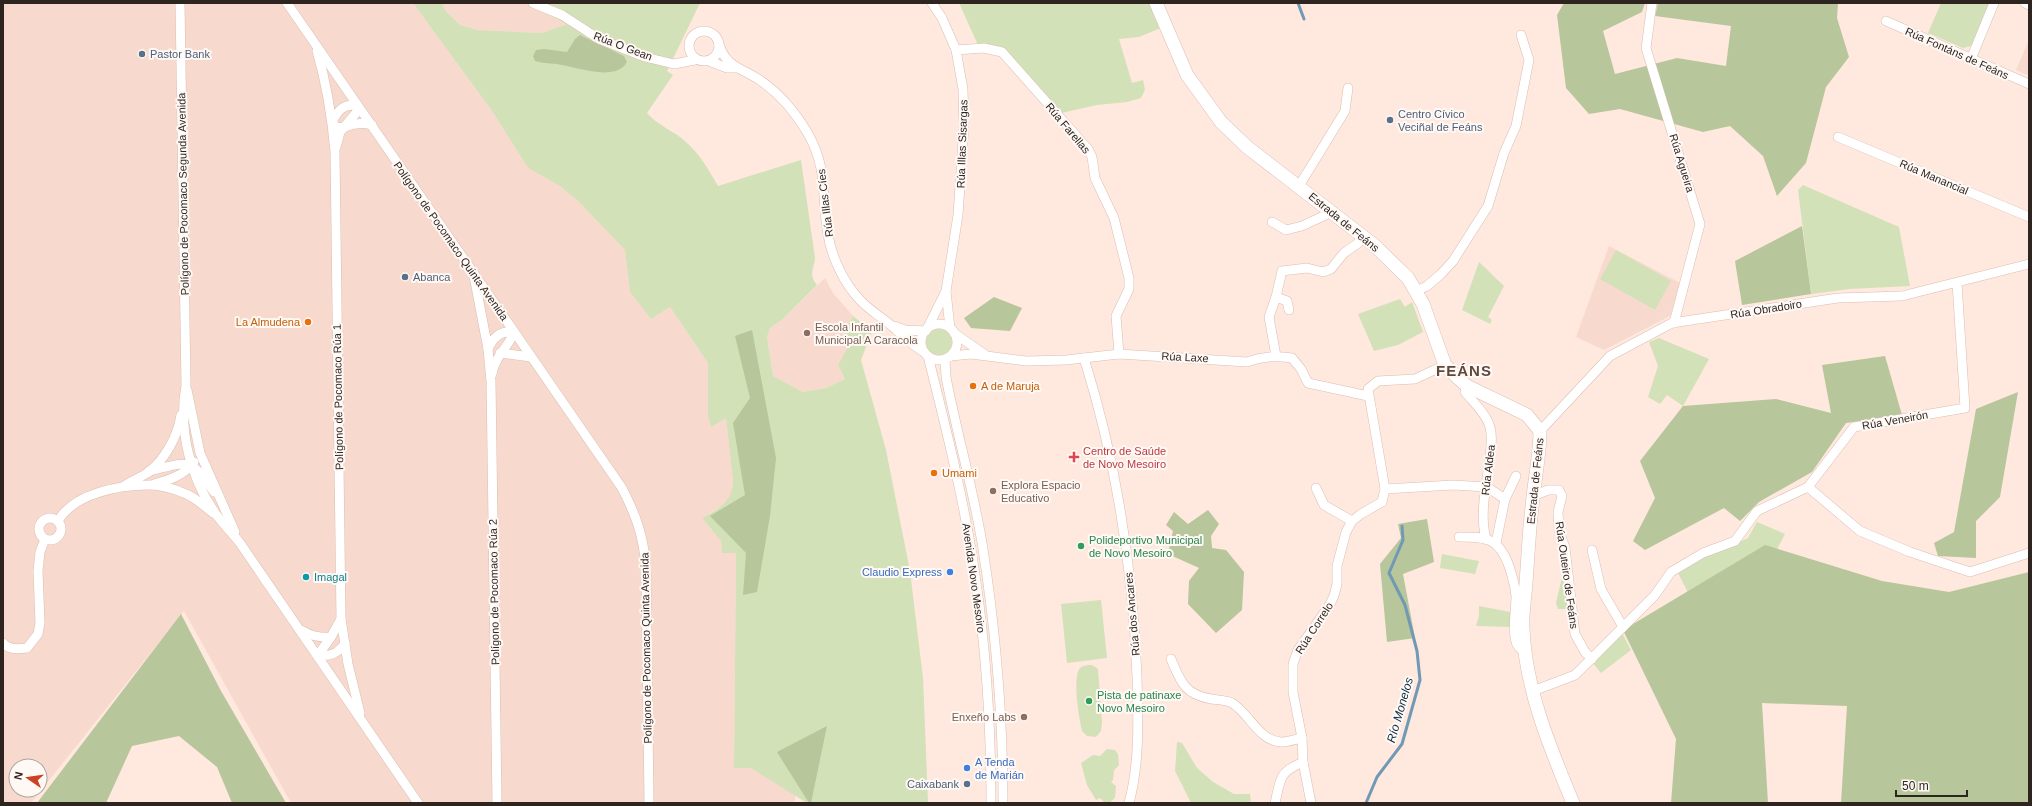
<svg xmlns="http://www.w3.org/2000/svg" width="2032" height="806" font-family="Helvetica,sans-serif">
<rect width="100%" height="100%" fill="#ffe8de"/>
<g fill="#f7dacd" fill-rule="evenodd">
<path d="M3 3H413L492 111 528 168 560 186 579 202 625 250 630 292 651 319 670 307 708 363V416L726 417 733 482 732 492 725 504 702 518 721 541 736 552 734 768H751L796 795 794 803H291L184 611 31 803H3ZM16 766H40V790H16Z"/>
<path d="M442 3H524L567 24 542 33 478 30 460 25 445 10Z"/>
<path d="M2029 40V76L2016 70Z"/>
<path d="M1609 246 1680 283 1670 316 1604 350 1576 337Z"/>
<path d="M825 278 833 293 853 316 846 329 847 348 838 365 845 379 826 388 803 392 773 376 767 337 770 328 783 319Z"/>
</g>
<g fill="#d3e1b8">
<path d="M413 3H442L445 10 460 25 478 30 542 33 567 24 524 3H700L667 71 673 75 647 113C658 126 675 131 687 143 701 155 709 171 718 186L801 160 815 258C814 269 808 275 817 285L783 319 770 328 767 337 773 376 803 392 826 388 845 379 838 365 847 348 846 329 853 316 872 331 861 360 886 450 910 571 923 678 928 803H807L751 768H734L736 553H722L721 541 702 518C719 509 732 502 733 482L726 418 711 427 708 416V363L670 307 651 319 630 292 625 250 579 202 560 186 528 168 492 111Z"/>
<path d="M959 3H1149L1161 28 1139 37 1119 39 1132 83 1143 80 1145 90 1141 98 1127 102 1097 105 1061 113 1003 50 978 45Z"/>
<path d="M1941 3H1989L1971 46 1963 48 1928 33Z"/>
<path d="M1803 185 1899 227 1910 286 1849 289 1811 294 1798 190Z"/>
<path d="M1616 250 1671 281 1655 310 1600 279Z"/>
<path d="M1479 262 1504 286 1488 317 1492 320 1490 324 1462 310Z"/>
<path d="M1400 299 1405 307 1412 302 1423 332 1398 345 1374 351 1358 314Z"/>
<circle cx="939" cy="342" r="13"/>
<path d="M1659 338 1709 359 1683 406 1667 395 1660 404 1648 397 1658 366 1649 342Z"/>
<path d="M1757 522 1785 534 1746 608 1699 614 1678 573 1705 557 1748 538Z"/>
<path d="M1442 554 1479 561 1475 574 1440 568Z"/>
<path d="M1562 577 1565 579 1569 609H1558L1556 603Z"/>
<path d="M1101 600 1107 658 1067 663 1061 604Z"/>
<path d="M1479 606 1510 612 1511 627 1476 626 1479 616Z"/>
<path d="M1622 633 1631 650 1601 673 1592 662Z"/>
<path d="M1092 665 1098 669 1102 723 1101 731 1096 737 1087 736 1082 731C1079 719 1072 677 1080 668 1083 665 1088 665 1092 665Z"/>
<path d="M1177 742 1182 743 1197 768 1213 782 1234 794H1250L1251 803H1191L1175 771Z"/>
<path d="M1107 749 1115 750 1118 754 1119 765 1114 770 1113 780 1111 782 1116 786 1115 798 1110 802H1104L1100 798 1096 800 1087 785 1081 763 1093 755 1100 756Z"/>
</g>
<g fill="#b7c69b">
<path d="M1564 3H1645L1642 12 1603 31 1615 74 1677 58 1726 66 1731 26 1655 16 1658 3H1838L1837 18 1849 57 1826 87 1806 163 1777 196 1763 156 1730 126 1703 132 1620 109 1589 114 1566 88 1557 15Z"/>
<path d="M580 35 624 56 627 62C615 83 575 66 556 64 548 63 542 63 535 61L533 56 536 50 544 49 567 52 575 39Z"/>
<path d="M1802 226 1811 294 1742 305 1735 261Z"/>
<path d="M994 297 1022 308 1010 331 971 328 964 318Z"/>
<path d="M752 330 776 458 770 516 757 592 743 595 746 553 710 516 745 495 733 423 750 398 735 336Z"/>
<path d="M1885 356 1902 415 1846 423 1812 472 1759 502 1740 521 1724 508 1645 550 1633 541 1655 498 1640 461 1683 406 1776 399 1831 413 1822 365Z"/>
<path d="M2018 392 2000 497 1976 521V558L1938 556 1934 543 1954 532 1976 409Z"/>
<path d="M1208 510 1219 524 1211 536 1212 548 1226 550 1244 572 1242 610 1216 633 1188 604 1189 581 1199 568 1168 554 1173 531 1166 525 1174 512 1188 524Z"/>
<path d="M1427 519 1434 562 1403 574 1415 638 1387 642 1380 564 1401 538 1398 524Z"/>
<path d="M1765 545 1882 581 1949 592 2029 572V800L2026 803H1841L1847 706 1762 703 1768 803H1671L1676 739 1623 630Z"/>
<path d="M181 614 221 691 286 803H232L217 767 179 736 132 746 106 803H37Z"/>
<path d="M827 726 811 803H809L777 752Z"/>
</g>
<g fill="none" stroke-linecap="round" stroke-linejoin="round">
<g stroke="#7199b5" stroke-width="3">
<path d="M1298 3 1304 19"/>
<path d="M1366 803 1377 777 1402 744 1420 680 1417 651 1405 605 1389 573 1403 540 1402 526"/>
</g>
<defs>
<g id="street">
<path d="M180 3 186 385C178 430 190 479 218 517 225 526 233 534 240 543L418 803"/>
<path d="M287 3 622 488C636 515 643 535 646 566L649 803"/>
<path d="M533 3 562 15 599 39 645 57 674 64 695 60"/>
<path d="M1652 3 1646 48 1700 224 1674 323"/>
<path d="M2025 3 2029 5"/>
<path d="M1886 21 2029 84"/>
<circle cx="704" cy="46" r="15"/>
<path d="M719 44C726 68 743 68 761 81 780 94 795 112 807 132 829 170 821 196 828 235 832 258 844 283 860 300 870 311 882 317 893 327 903 336 912 345 924 352"/>
<path d="M956 50 984 48 1002 52 1088 149 1092 157 1095 178 1114 218 1129 278V289L1116 316 1119 354"/>
<path d="M317 51C327 85 332 117 335 152L341 619 348 664 360 713"/>
<path d="M1971 59 1994 3"/>
<path d="M709 61 727 68H737"/>
<path d="M345 127C354 123 362 122 372 125"/>
<path d="M1838 137 2029 217"/>
<path d="M336 147 340 132 356 113 358 106C344 103 338 110 332 122L336 127 344 128"/>
<path d="M1299 186 1345 111 1348 88"/>
<path d="M1272 222 1286 230 1302 226 1332 212"/>
<path d="M474 276 488 349 491 381 497 803"/>
<path d="M946 291 950 328"/>
<path d="M1416 291 1427 286 1441 274 1453 261 1488 206 1504 153 1516 126 1529 60 1521 35"/>
<path d="M1276 297 1287 301 1289 310"/>
<circle cx="939" cy="342" r="18"/>
<path d="M894 326 905 330 926 331"/>
<path d="M927 329 946 291 958 215 964 126 963 89 956 50 942 18 932 3"/>
<path d="M954 333 984 354"/>
<path d="M488 349C493 337 501 330 514 332 508 348 495 356 492 374"/>
<path d="M500 353 531 357"/>
<path d="M928 356C944 420 960 484 971 549 985 633 991 718 991 803"/>
<path d="M951 356 971 354 1026 361 1066 360 1119 354 1247 362C1263 356 1276 356 1292 358L1301 369 1308 383 1368 396"/>
<path d="M1276 356 1269 317 1276 297 1282 271 1307 268 1323 272 1331 269 1344 253 1357 244 1363 237"/>
<path d="M1084 358C1116 460 1133 570 1137 677 1138 719 1140 762 1129 803"/>
<path d="M945 359 946 377C957 435 974 491 983 549 996 633 1003 718 1003 803"/>
<path d="M1467 386 1465 392C1473 402 1484 411 1489 424 1493 434 1491 446 1490 457 1487 484 1479 513 1486 539"/>
<path d="M187 390 200 453 235 532"/>
<path d="M1540 431 1610 356 1672 323 1838 298 1902 296 2029 264"/>
<path d="M149 471C189 462 190 456 214 492"/>
<path d="M154 484C169 480 185 475 194 462"/>
<path d="M124 486C132 481 141 477 149 472 165 459 178 436 181 415"/>
<path d="M1808 487 1860 531 1910 552 1970 572 2029 553"/>
<path d="M1316 488 1324 505 1352 521"/>
<path d="M1385 489 1453 485 1487 487 1505 499"/>
<path d="M1533 496 1548 490H1559L1562 496 1558 512 1559 530 1565 548 1575 634 1585 652 1592 659"/>
<circle cx="50" cy="529" r="11"/>
<path d="M58 521C74 493 120 485 149 485 161 485 175 489 186 494 195 497 205 507 213 513"/>
<path d="M1459 537C1487 537 1499 538 1509 566 1512 575 1515 586 1516 596 1516 611 1512 627 1516 642 1517 646 1522 650 1525 654"/>
<path d="M1496 543 1505 499 1516 476"/>
<path d="M1592 550 1601 589 1623 627"/>
<path d="M301 630C311 636 319 638 331 637L341 619"/>
<path d="M331 637 318 655C329 657 339 653 345 643"/>
<path d="M3 643C9 650 18 649 27 648L38 634 40 623 38 571 40 552 45 539"/>
<path d="M1171 659C1181 682 1184 694 1211 699 1218 700 1226 700 1232 703 1250 714 1259 741 1281 742 1288 742 1296 739 1302 738"/>
<path d="M1533 691 1575 675 1655 595 1671 572 1703 553 1735 541 1757 511 1808 487 1854 427 1965 408 1957 283"/>
<path d="M1275 803C1281 778 1278 773 1303 762"/>
<path d="M1311 803 1303 762 1302 738 1293 692V664L1298 650 1329 606 1334 596 1337 584V566L1346 532 1352 521 1361 514 1382 502 1385 489 1368 389 1378 381 1415 379 1445 365"/>
</g>
<path id="secondary" d="M1156 3 1187 75 1221 122 1247 147 1374 245 1408 278 1423 304 1445 365 1458 378 1467 386 1527 415 1540 431C1540 457 1534 481 1532 507 1529 532 1528 557 1526 583 1525 598 1522 613 1523 628 1525 688 1550 748 1573 803"/>
</defs>
<use href="#street" stroke="#dabeb2" stroke-width="10"/>
<use href="#secondary" stroke="#dabeb2" stroke-width="14"/>
<use href="#street" stroke="#fff" stroke-width="9"/>
<use href="#secondary" stroke="#fff" stroke-width="13"/>
</g>
<g fill="#5c6f8a" stroke="#fff9f6" stroke-width="1.5">
<circle cx="142" cy="54" r="4"/>
<circle cx="1390" cy="120" r="4"/>
<circle cx="405" cy="277" r="4"/>
<circle cx="967" cy="784" r="4"/>
</g>
<g fill="#e8710a" stroke="#fff9f6" stroke-width="1.5">
<circle cx="308" cy="322" r="4"/>
<circle cx="973" cy="386" r="4"/>
<circle cx="934" cy="473" r="4"/>
</g>
<g fill="#8d6e63" stroke="#fff9f6" stroke-width="1.5">
<circle cx="807" cy="333" r="4"/>
<circle cx="993" cy="491" r="4"/>
<circle cx="1024" cy="717" r="4"/>
</g>
<path fill="#e0444e" stroke="#fff9f6" stroke-width="1.5" d="M1072 451h4v4h4v4h-4v4h-4v-4h-4v-4h4z"/>
<g fill="#2e9e5b" stroke="#fff9f6" stroke-width="1.5">
<circle cx="1081" cy="546" r="4"/>
<circle cx="1089" cy="701" r="4"/>
</g>
<g fill="#3f7fe0" stroke="#fff9f6" stroke-width="1.5">
<circle cx="950" cy="572" r="4"/>
<circle cx="967" cy="768" r="4"/>
</g>
<circle fill="#0f9aa8" stroke="#fff9f6" stroke-width="1.5" cx="306" cy="577" r="4"/>
<g text-anchor="middle" dominant-baseline="central" stroke-width="4" stroke-linejoin="round" paint-order="stroke">
<g font-size="11" fill="#2f2520" stroke="#fff9f6">
<text transform="translate(623 46) rotate(21)">Rúa O Gean</text>
<text transform="translate(1957 53) rotate(24)">Rúa Fontáns de Feáns</text>
<text transform="translate(1068 128) rotate(50)">Rúa Farellas</text>
<text transform="translate(962 144) rotate(-88)">Rúa Illas Sisargas</text>
<text transform="translate(1682 163) rotate(73)">Rúa Agueira</text>
<text transform="translate(1934 177) rotate(23)">Rúa Manancial</text>
<text transform="translate(183 194) rotate(-91)">Polígono de Pocomaco Segunda Avenida</text>
<text transform="translate(825 203) rotate(-97)">Rúa Illas Cíes</text>
<text transform="translate(1344 222) rotate(39)">Estrada de Feáns</text>
<text transform="translate(451 241) rotate(55)">Polígono de Pocomaco Quinta Avenida</text>
<text transform="translate(1766 309) rotate(-9)">Rúa Obradoiro</text>
<text transform="translate(1185 357) rotate(3)">Rúa Laxe</text>
<text transform="translate(338 397) rotate(-91)">Polígono de Pocomaco Rúa 1</text>
<text transform="translate(1895 420) rotate(-10)">Rúa Veneirón</text>
<text transform="translate(1488 470) rotate(-83)">Rúa Aldea</text>
<text transform="translate(1535 481) rotate(-84)">Estrada de Feáns</text>
<text transform="translate(1567 575) rotate(82)">Rúa Outeiro de Feáns</text>
<text transform="translate(974 578) rotate(82)">Avenida Novo Mesoiro</text>
<text transform="translate(494 592) rotate(-91)">Polígono de Pocomaco Rúa 2</text>
<text transform="translate(1132 614) rotate(-95)">Rúa dos Ancares</text>
<text transform="translate(1314 628) rotate(-57)">Rúa Correlo</text>
<text transform="translate(646 648) rotate(-91)">Polígono de Pocomaco Quinta Avenida</text>
</g>
<g font-size="11" fill="#4e5e75" stroke="#fff9f6" text-anchor="start">
<text x="150" y="54">Pastor Bank</text>
<text x="1398" y="114">Centro Cívico<tspan x="1398" dy="13">Veciñal de Feáns</tspan></text>
<text x="413" y="277">Abanca</text>
<text x="959" y="784" text-anchor="end">Caixabank</text>
</g>
<g font-size="11" fill="#c56008" stroke="#fff9f6" text-anchor="start">
<text x="300" y="322" text-anchor="end">La Almudena</text>
<text x="981" y="386">A de Maruja</text>
<text x="942" y="473">Umami</text>
</g>
<g font-size="11" fill="#785e54" stroke="#fff9f6" text-anchor="start">
<text x="815" y="327">Escola Infantil<tspan x="815" dy="13">Municipal A Caracola</tspan></text>
<text x="1001" y="485">Explora Espacio<tspan x="1001" dy="13">Educativo</tspan></text>
<text x="1016" y="717" text-anchor="end">Enxeño Labs</text>
</g>
<g font-size="11" fill="#be3a42" stroke="#fff9f6" text-anchor="start">
<text x="1083" y="451">Centro de Saúde<tspan x="1083" dy="13">de Novo Mesoiro</tspan></text>
</g>
<g font-size="11" fill="#27864d" stroke="#fff9f6" text-anchor="start">
<text x="1089" y="540">Polideportivo Municipal<tspan x="1089" dy="13">de Novo Mesoiro</tspan></text>
<text x="1097" y="695">Pista de patinaxe<tspan x="1097" dy="13">Novo Mesoiro</tspan></text>
</g>
<g font-size="11" fill="#366cbe" stroke="#fff9f6" text-anchor="end">
<text x="942" y="572">Claudio Express</text>
<text x="975" y="762" text-anchor="start">A Tenda<tspan x="975" dy="13">de Marián</tspan></text>
</g>
<g font-size="11" fill="#0d838f" stroke="#fff9f6" text-anchor="start">
<text x="314" y="577">Imagal</text>
</g>
<g font-size="12" font-style="italic" fill="#092c41" stroke="#fff9f6">
<text transform="translate(1400 710) rotate(-74)">Río Monelos</text>
</g>
<g font-size="15" font-weight="bold" letter-spacing="1" fill="#5f483d" stroke="#fff9f6">
<text x="1464" y="370">FEÁNS</text>
</g>
</g>
<rect width="2032" height="806" fill="none" stroke="#2f2520" stroke-width="8"/>
<g transform="translate(28 778) rotate(283)"><circle r="19" fill="#fff9f6" stroke="#aca4a0"/>
<path d="M0-3L7 15L0 10L-7 15Z" fill="#cc4124"/>
<text y="-6" font-size="11" font-weight="bold" text-anchor="middle" fill="#2f2520">N</text>
</g>
<path d="M1896 790v6h71v-6" fill="none" stroke="#2f2520" stroke-width="2"/>
<text x="1902" y="790" font-size="12" fill="#2f2520" stroke="#fff9f6" stroke-width="3" paint-order="stroke">50 m</text>
</svg>
